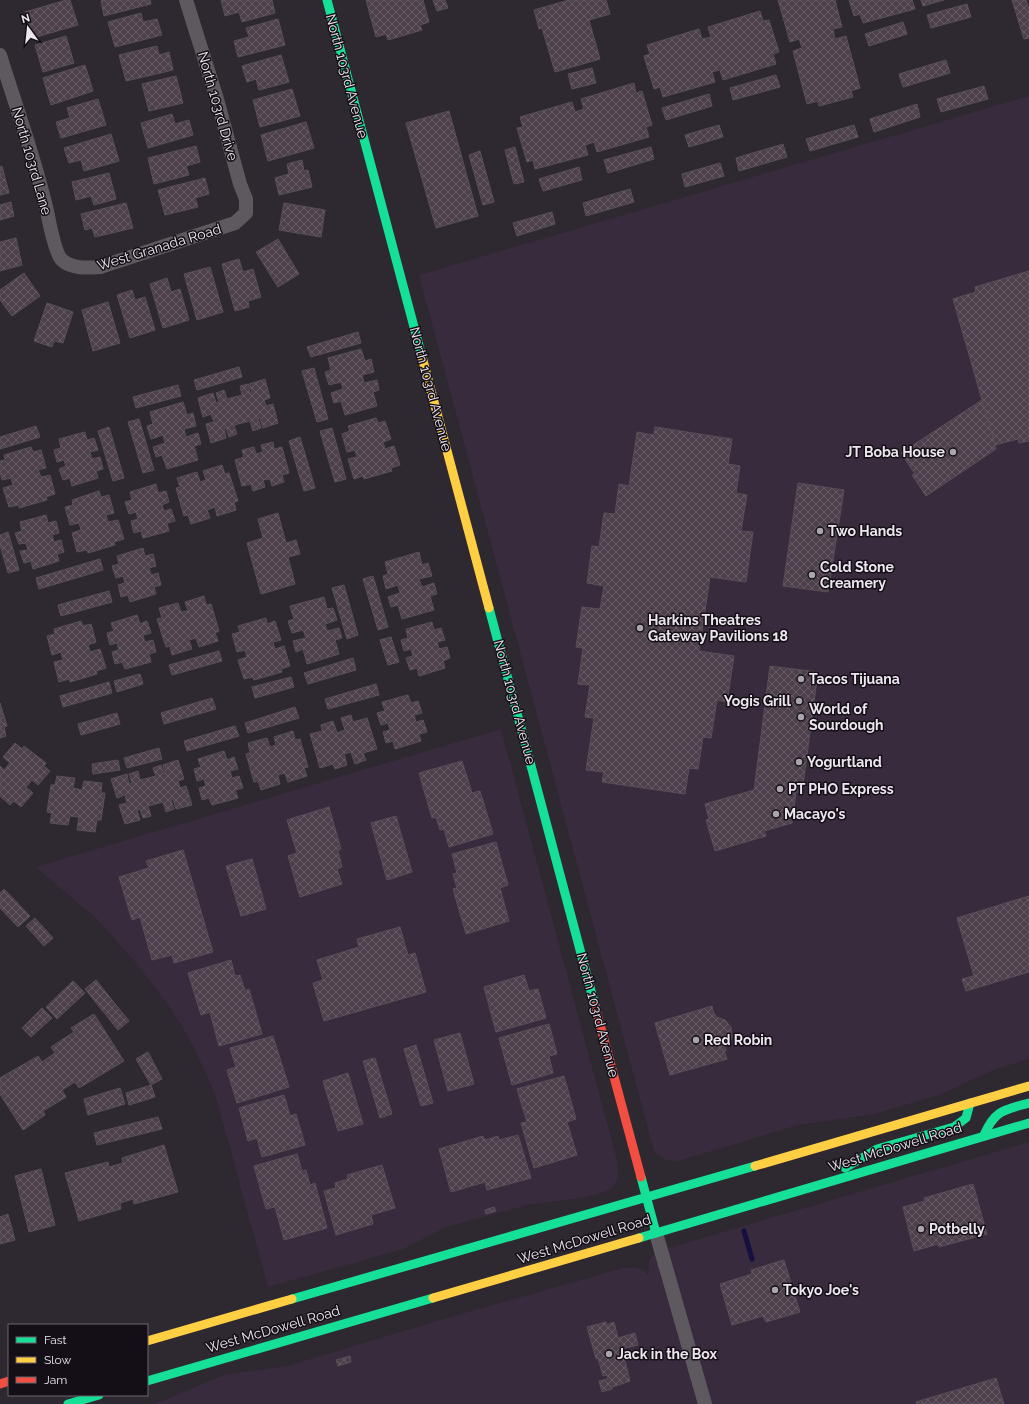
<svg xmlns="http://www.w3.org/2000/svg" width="1029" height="1404" font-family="Raleway,sans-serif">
<defs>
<pattern id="building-cross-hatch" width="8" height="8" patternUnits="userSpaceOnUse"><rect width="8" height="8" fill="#4d404c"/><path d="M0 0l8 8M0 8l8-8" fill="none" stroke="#675c66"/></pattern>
</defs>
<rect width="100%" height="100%" fill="#2e2830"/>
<g fill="#392b3e">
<path d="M1029 96V1059L993 1070 939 1095 874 1114 798 1125 678 1161 666 1160 656 1153 653 1147 419 275Z"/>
<path d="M501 729 618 1164V1177L613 1187 604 1192 586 1197 528 1205 446 1227 403 1249 268 1287 224 1126 215 1095 194 1047 172 1010 137 964 96 918 36 867Z"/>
<path d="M1029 1142V1404H155L224 1375 287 1366 440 1320 623 1268 632 1267 642 1269 648 1275 650 1259 655 1252Z"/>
</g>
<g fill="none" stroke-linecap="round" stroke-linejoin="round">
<path stroke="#160f42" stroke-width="5" d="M744 1231 752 1259"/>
</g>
<g fill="url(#building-cross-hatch)" stroke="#575057">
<path d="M66 0H70L78 25 33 38 25 12Z"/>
<path d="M104 0H150L151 4 104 16 101 1Z"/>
<path d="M221 0H272L275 13 242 22 239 12 225 16Z"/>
<path d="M366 0H423L429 22 420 25 422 30 388 40 386 34 376 37Z"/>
<path d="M433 0H445L448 8 437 11Z"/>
<path d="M569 0H606L610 14 589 20 600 59 555 72 542 28 539 29 534 10Z"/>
<path d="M778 0H835L842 27 833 29 835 39 846 36 860 88 851 91 853 97 819 106 818 101 807 104 793 51 802 48 799 39 790 42Z"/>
<path d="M849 0H912L915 9 863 23 860 14 854 16Z"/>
<path d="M921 0H944L923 6Z"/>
<path d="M1012 0H1026L1029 9V38L1024 39Z"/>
<path d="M967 4 971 17 931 28 927 15Z"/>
<path d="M760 11 763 21 769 20 779 52 773 54 776 64 723 80 720 70 712 72 715 82 663 97 660 87 654 89 644 56 650 54 647 45 699 29 702 39 711 37 708 27Z"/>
<path d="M141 13 143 22 157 19 162 35 115 47 108 22Z"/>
<path d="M278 19 285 45 238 57 234 41 249 37 246 28Z"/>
<path d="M903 22 907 34 869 46 865 34Z"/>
<path d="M66 36 74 63 43 72 35 45Z"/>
<path d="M157 46 159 55 169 52 173 70 126 81 119 55Z"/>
<path d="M281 55 289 82 259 90 256 79 247 82 242 66Z"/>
<path d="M946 60 950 73 903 87 899 74Z"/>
<path d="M85 65 93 91 51 105 43 78Z"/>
<path d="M592 68 596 83 572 89 568 74Z"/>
<path d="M776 75 780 87 733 100 730 88Z"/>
<path d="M176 76 183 103 149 111 142 84Z"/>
<path d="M634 83 636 93 642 91 652 125 646 127 649 137 597 152 594 142 585 145 588 155 535 169 533 160 527 162 517 128 523 127 520 117 572 102 575 112 584 109 581 99Z"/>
<path d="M984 86 988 99 941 112 937 99Z"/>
<path d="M292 89 300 116 260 127 253 100Z"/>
<path d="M709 94 712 106 666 120 662 108Z"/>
<path d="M98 99 106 125 61 138 56 122 70 118 67 108Z"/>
<path d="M917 104 920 117 874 132 870 119Z"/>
<path d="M449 111 478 216 436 228 406 123Z"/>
<path d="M172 114 175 124 189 120 193 135 148 148 141 123Z"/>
<path d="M306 122 314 148 268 161 261 135Z"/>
<path d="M719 125 723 137 689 147 685 135Z"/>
<path d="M854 125 858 137 810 151 806 139Z"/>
<path d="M111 134 119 161 84 171 81 160 69 163 64 148Z"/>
<path d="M783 144 787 157 739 171 736 158Z"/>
<path d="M196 146 200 162 186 166 189 175 154 184 148 158Z"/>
<path d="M515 147 524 182 514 184 505 150Z"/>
<path d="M651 147 654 159 608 173 604 160Z"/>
<path d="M480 151 494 202 483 205 469 155Z"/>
<path d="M302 160 304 171 308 170 312 187 279 195 275 178 289 174 287 164Z"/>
<path d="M720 163 724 176 685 187 682 174Z"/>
<path d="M2 166 9 193 0 195V167Z"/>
<path d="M579 167 582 180 543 191 539 179Z"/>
<path d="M109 173 116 199 94 205 91 196 76 200 72 182Z"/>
<path d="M205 178 209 194 195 198 198 207 165 215 158 190Z"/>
<path d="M630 189 634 202 586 216 583 203Z"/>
<path d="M11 202 14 216 0 220V205Z"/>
<path d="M126 203 133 228 95 237 92 228 85 230 81 214Z"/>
<path d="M284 203 325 210 321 237 279 230Z"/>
<path d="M552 212 555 224 517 236 513 223Z"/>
<path d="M16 238 22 265 0 271V242Z"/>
<path d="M278 239 299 274 278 287 256 252Z"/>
<path d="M239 259 243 272 253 269 261 297 248 301 249 307 235 311 222 264Z"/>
<path d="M210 267 223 312 197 320 184 274Z"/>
<path d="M1029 271V441L1019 443 1018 439 995 445 953 299 976 292 975 287Z"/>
<path d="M24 273 40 296 12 316 0 300V290Z"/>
<path d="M167 278 171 292 180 289 189 320 163 328 150 284Z"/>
<path d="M132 290 135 300 145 297 155 330 130 338 117 295Z"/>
<path d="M108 302 120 343 93 351 82 310Z"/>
<path d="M47 303 73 312 63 343 54 341 52 347 34 341Z"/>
<path d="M358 332 361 343 311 357 307 347Z"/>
<path d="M361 349 365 361 371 359 374 372 362 375 364 383 377 380 379 390 373 392 377 406 345 415 341 401 334 403 331 393 343 389 341 382 329 385 325 372 331 370 328 358Z"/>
<path d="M239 367 242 377 197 390 194 380Z"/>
<path d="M314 368 328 419 317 422 302 371Z"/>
<path d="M265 379 270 398 264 400 266 406 273 404 278 423 263 428 260 418H258L261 428 253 431 250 421 234 425 237 434 229 437 226 428H224L226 438 211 443 206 424 214 422 211 414 203 417 198 398 213 393 216 403 219 402 216 393 224 390 227 399 242 395 240 386 248 384 250 393 252 392 249 384Z"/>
<path d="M178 385 181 396 136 408 133 397Z"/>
<path d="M982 400 996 449 926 496 912 475 915 474 901 453Z"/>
<path d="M183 402 187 415 193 413 196 426 184 429 186 437 198 433 201 444 194 446 198 460 167 469 162 455 156 457 153 447 165 443 163 435 151 439 147 426 153 424 150 412Z"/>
<path d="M376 418 378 423 385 421 391 439 383 442 385 449 394 446 400 465 391 468 392 471 364 479 363 476 354 479 348 459 357 457 355 450 347 452 342 434 350 431 348 426Z"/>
<path d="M139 419 154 470 143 473 128 422Z"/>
<path d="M36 426 40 437 0 449V437Z"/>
<path d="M109 427 124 478 113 481 98 431Z"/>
<path d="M655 427 732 439 728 464 740 466 736 493 747 495 741 531 753 532 746 582 710 577 699 651 734 656 727 702 717 700 711 738 703 737 698 769 689 768 685 794 602 782 604 772 586 770 594 718 585 717 590 685 578 684 583 648 576 647 582 607 600 609 604 586 587 583 592 546 599 547 604 513 615 514 619 484 629 486 637 432 654 435Z"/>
<path d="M332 428 346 479 335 482 320 431Z"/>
<path d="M85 432 87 440 94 438 98 450 90 452 92 459 100 457 103 469 96 471 98 478 72 486 70 478 63 480 59 469 66 466 64 460 57 462 54 450 61 448 59 439Z"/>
<path d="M300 437 315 488 304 491 289 441Z"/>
<path d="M273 442 274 449 282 447 289 473 282 475 284 482 272 486 270 479 263 480 265 487 253 491 251 484 242 486 235 460 244 457 242 450 254 447 256 454 263 452 261 445Z"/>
<path d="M31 447 33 452 41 450 46 468 38 470 41 477 50 475 55 494 46 497 47 500 19 508V505L9 507 3 488 13 485 11 478 2 480 0 472V461L5 460 4 455Z"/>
<path d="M222 465 225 474 229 473 238 501 234 502 236 510 217 516 215 507 207 510 210 518 191 524 188 515 184 516 176 488 180 487 177 478 197 472 200 482 206 480 203 471Z"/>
<path d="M798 483 844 490 828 592 783 586Z"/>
<path d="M156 484 158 493 166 491 169 502 162 505 164 511 171 509 175 521 167 523 169 531 143 538 141 531 134 533 131 521 138 519 136 512 129 514 125 502 132 500 130 492Z"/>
<path d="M99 491 101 497 109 495 114 513 106 515 108 522 118 520 124 539 114 542 115 545 88 553 87 550 77 552 72 533 81 530 79 523 70 525 65 507 73 505 72 500Z"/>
<path d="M278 513 286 543 296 540 300 554 288 557 295 584 261 594 247 543 263 538 258 519Z"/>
<path d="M46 515 48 523 56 521 59 533 52 535 54 542 61 540 64 552 57 554 59 561 33 569 31 561 24 563 20 551 28 550 26 543 19 544 15 533 22 531 20 522Z"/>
<path d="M8 532 19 570 8 573 0 545V535Z"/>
<path d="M143 548 145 556 153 554 156 566 149 568 151 575 158 573 161 585 154 587 156 594 130 602 128 595 121 597 118 585 125 583 123 576 116 578 112 566 119 564 117 556Z"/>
<path d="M419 552 422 565 428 563 432 576 419 579 422 587 434 583 437 594 430 596 434 610 402 619 398 605 391 607 388 597 400 593 398 585 386 589 383 576 388 574 385 562Z"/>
<path d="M100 559 103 570 39 589 36 578Z"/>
<path d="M373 576 388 627 378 630 363 579Z"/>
<path d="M344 585 358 635 347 639 332 588Z"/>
<path d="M109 591 112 602 61 616 58 605Z"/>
<path d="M204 596 206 605 211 604 219 631 215 633 218 641 199 647 196 638 189 640 192 649 172 655 170 646 166 647 157 619 162 618 159 608 178 603 181 612 188 611 185 602Z"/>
<path d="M324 597 327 609 333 608 337 620 325 624 327 631 339 628 342 638 335 640 339 654 307 664 303 649 296 652 293 641 306 638 303 630 292 633 288 621 294 619 290 606Z"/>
<path d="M137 615 140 624 147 621 151 633 143 635 145 642 153 640 156 652 149 654 151 662 125 669 122 662 115 664 112 652 119 650 117 643 110 645 107 633 114 631 111 623Z"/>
<path d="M266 618 267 624 275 621 281 640 273 642 275 649 284 646 290 666 281 669 282 672 254 680 253 677 244 679 238 660 247 657 245 650 237 652 232 634 240 632 238 626Z"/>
<path d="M81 621 83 626 91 624 96 642 88 645 90 652 100 649 106 668 96 671 97 674 70 682 69 679 59 682 54 662 63 660 61 652 52 655 47 636 55 634 54 629Z"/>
<path d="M432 622 434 630 441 628 445 640 437 642 439 649 447 647 450 658 443 661 445 668 419 676 417 668 410 670 406 658 413 656 411 649 404 651 401 640 408 638 406 629Z"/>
<path d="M391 637 399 662 388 665 380 640Z"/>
<path d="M219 651 222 661 172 675 169 665Z"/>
<path d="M353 658 356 670 308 684 304 673Z"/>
<path d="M770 666 818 672 802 793 796 792 792 823 764 831 766 836 715 851 706 820 709 819 705 804 754 790Z"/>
<path d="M140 674 143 684 117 692 114 681Z"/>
<path d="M291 677 294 687 255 698 252 687Z"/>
<path d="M109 682 112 693 63 707 60 696Z"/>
<path d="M376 684 379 695 328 709 325 699Z"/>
<path d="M408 695 411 703 418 701 422 713 414 715 416 722 423 720 427 732 419 734 421 741 395 749 393 741 386 743 383 732 390 730 388 723 381 725 377 713 385 711 382 702Z"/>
<path d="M212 698 216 709 164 724 161 713Z"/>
<path d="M0 703 7 726 4 727 6 736 0 738Z"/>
<path d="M295 707 299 718 248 733 245 723Z"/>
<path d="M117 713 120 724 81 735 78 724Z"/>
<path d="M351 715 353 722 367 718 377 749 363 753 366 760 355 764 351 752 344 754 347 765 335 769 333 764 320 768 310 734 322 731 321 725 333 721 337 733 345 730 341 718Z"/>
<path d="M235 726 239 736 187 751 184 741Z"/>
<path d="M293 731 295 740 300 739 308 767 304 768 307 776 288 782 285 773 278 775 280 784 261 790 258 781 254 782 246 754 250 753 248 743 267 738 270 747 276 745 274 737Z"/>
<path d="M15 743 22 749 24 746 46 763 44 766 50 771 38 785 32 780 26 787 33 793 21 807 14 801 10 805 0 796V766L4 770 10 763 3 757Z"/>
<path d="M159 748 162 759 127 768 124 758Z"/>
<path d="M224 751 227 760 234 757 238 769 230 771 232 778 239 776 243 788 235 790 238 798 212 805 209 798 202 800 199 788 206 786 204 779 197 781 194 769 201 767 198 759Z"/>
<path d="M118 760 120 770 93 774 92 764Z"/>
<path d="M178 760 184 779 178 781 180 788 186 786 192 805 176 809 173 799 171 800 174 809 166 812 163 802 148 806 151 816 143 818 140 809 137 810 140 820 125 824 119 805 127 803 125 795 117 798 111 779 127 774 129 784 132 783 129 774 138 771 140 780 156 776 153 768 161 765 164 774 165 773 163 765Z"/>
<path d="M462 761 472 793 480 791 493 834 449 847 444 829 440 830 436 817 432 818 419 773Z"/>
<path d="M57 776 75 778 73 788 82 790 84 781 102 783 101 793H105L101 820H97L95 832 77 830 79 817 70 816 68 825 50 823 52 813 47 812 51 785H55Z"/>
<path d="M329 807 341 849 338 851 342 867 337 869 342 884 300 897 288 856 297 853 287 820Z"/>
<path d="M396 816 412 872 387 880 371 823Z"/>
<path d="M496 842 508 885 500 888 509 921 466 934 453 889 457 888 453 874 457 873 452 854Z"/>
<path d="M183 850 213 952 174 963 172 955 152 960 140 917 132 920 119 877 149 868 146 861Z"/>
<path d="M252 859 266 909 241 916 226 866Z"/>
<path d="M4 889 30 916 18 927 0 908V893Z"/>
<path d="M1029 896V972L966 991 962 979 974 976 957 918Z"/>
<path d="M35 918 53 938 44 946 26 926Z"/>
<path d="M400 927 408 955 415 953 426 992 324 1021 313 983 323 980 317 960 359 947 357 939Z"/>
<path d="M231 960 235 976 240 975 245 991 249 989 262 1034 219 1046 210 1012 201 1015 188 973Z"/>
<path d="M524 975 529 991 538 989 546 1018 496 1032 484 987Z"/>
<path d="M96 980 129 1021 118 1030 85 989Z"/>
<path d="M73 981 85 993 57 1019 46 1007Z"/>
<path d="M712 1006 714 1014H715L716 1017 725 1020 731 1027 732 1038 730 1042 725 1047 726 1051H724L727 1059 670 1075 655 1023Z"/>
<path d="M42 1008 52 1018 31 1037 22 1028Z"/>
<path d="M94 1014 124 1061 79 1088 75 1082 62 1090 66 1097 43 1111 45 1115 23 1130 0 1094V1078L38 1056 42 1062 55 1053 51 1047 74 1032 71 1028Z"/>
<path d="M549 1024 557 1054 549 1056 553 1073 512 1085 499 1038Z"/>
<path d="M460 1033 474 1084 448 1091 434 1040Z"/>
<path d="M273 1036 289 1087 237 1103 227 1070 236 1067 230 1048Z"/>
<path d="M416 1045 433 1103 421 1106 404 1049Z"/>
<path d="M148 1052 162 1079 151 1085 136 1059Z"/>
<path d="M375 1058 392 1114 380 1118 363 1061Z"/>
<path d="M348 1073 363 1124 338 1131 323 1081Z"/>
<path d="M564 1076 576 1119 567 1122 577 1155 534 1168 521 1123 527 1122 517 1089Z"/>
<path d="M151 1085 155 1097 129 1105 126 1093Z"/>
<path d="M120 1088 125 1104 88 1115 84 1099Z"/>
<path d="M284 1095 290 1116 296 1114 305 1145 262 1157 257 1138 248 1141 239 1108Z"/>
<path d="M158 1117 162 1129 97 1145 94 1133Z"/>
<path d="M518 1135 531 1178 487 1190 485 1182 451 1192 439 1149 483 1136 485 1140 498 1136 499 1140Z"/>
<path d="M164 1145 178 1192 134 1204 133 1199 120 1203 121 1209 79 1221 65 1173 108 1162 109 1167 123 1163 122 1158Z"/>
<path d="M297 1154 302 1171 306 1170 310 1185 315 1183 327 1228 284 1240 275 1207 266 1209 254 1166Z"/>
<path d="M382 1165 395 1208 371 1215 373 1224 336 1235 324 1191 336 1188 335 1183 348 1179 347 1175Z"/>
<path d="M41 1169 55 1225 29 1232 15 1176Z"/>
<path d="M973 1184 987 1234 939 1247 938 1244 914 1251 903 1207 925 1201 924 1198Z"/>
<path d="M494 1207 496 1211 486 1214 485 1210Z"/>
<path d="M8 1214 15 1240 0 1244V1217Z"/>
<path d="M784 1260 800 1312 766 1322 763 1316 732 1325 720 1284 752 1274 751 1270Z"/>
<path d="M606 1322 607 1325 614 1322 618 1338 635 1333 638 1345 622 1349 630 1381 612 1387V1389L602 1392 599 1381 608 1379 607 1375 603 1376 598 1358 596 1359 587 1327Z"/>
<path d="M350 1356 351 1362 338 1366 336 1360Z"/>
<path d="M996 1378 1004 1404H917L916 1402Z"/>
</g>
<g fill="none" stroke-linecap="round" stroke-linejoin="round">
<g stroke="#5e595f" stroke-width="14">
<path d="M0 55C16 107 35 158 47 211 49 221 55 254 62 260 72 269 87 268 100 267L235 223 246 213V199L240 184 217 99 186 0"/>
<path d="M656 1233 705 1404"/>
</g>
<g stroke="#16e098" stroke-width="9">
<path d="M327 0 422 357"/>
<path d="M489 608 595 1006"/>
<path d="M984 1135C995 1110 1004 1110 1029 1103"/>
<path d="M845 1168 877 1149 954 1127 966 1118 970 1103"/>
<path d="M641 1177 656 1233"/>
<path d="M639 1238 1029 1123"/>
<path d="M292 1299 755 1166"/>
<path d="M147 1381 433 1298"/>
<path d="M68 1404 99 1395"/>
</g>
<g stroke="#ffcf43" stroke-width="9">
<path d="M422 357 489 608"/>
<path d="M755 1166 1029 1086"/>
<path d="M433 1298 639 1238"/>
<path d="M147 1341 292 1299"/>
</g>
<g stroke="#f24e42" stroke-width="9">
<path d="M595 1006 641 1177"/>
<path d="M0 1384 9 1381"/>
</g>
</g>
<g fill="#aaa4ad" stroke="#140f16" stroke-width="1.5">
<circle cx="953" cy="452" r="4"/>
<circle cx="820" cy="531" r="4"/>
<circle cx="812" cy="575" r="4"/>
<circle cx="640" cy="628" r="4"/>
<circle cx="801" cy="679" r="4"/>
<circle cx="799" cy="701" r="4"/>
<circle cx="801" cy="717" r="4"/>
<circle cx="799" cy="762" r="4"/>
<circle cx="780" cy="789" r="4"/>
<circle cx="776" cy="814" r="4"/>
<circle cx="696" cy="1040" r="4"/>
<circle cx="921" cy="1229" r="4"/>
<circle cx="775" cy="1290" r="4"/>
<circle cx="609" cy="1354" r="4"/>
</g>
<g text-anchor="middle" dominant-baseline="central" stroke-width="3" stroke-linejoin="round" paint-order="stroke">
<g font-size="14" fill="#ede6f0" stroke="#140f16">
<text transform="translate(347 76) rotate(75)">North 103rd Avenue</text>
<text transform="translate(218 106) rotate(74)">North 103rd Drive</text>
<text transform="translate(32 161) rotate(74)">North 103rd Lane</text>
<text transform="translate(159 247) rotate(-17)">West Granada Road</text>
<text transform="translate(431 389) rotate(75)">North 103rd Avenue</text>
<text transform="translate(515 702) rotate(75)">North 103rd Avenue</text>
<text transform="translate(598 1015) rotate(75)">North 103rd Avenue</text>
<text transform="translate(895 1147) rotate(-17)">West McDowell Road</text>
<text transform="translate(584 1239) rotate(-17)">West McDowell Road</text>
<text transform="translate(273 1329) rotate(-16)">West McDowell Road</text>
</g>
<g font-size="14" font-weight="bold" fill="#ede6f0" stroke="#140f16" text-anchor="start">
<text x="945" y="452" text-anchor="end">JT Boba House</text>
<text x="828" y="531">Two Hands</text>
<text x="820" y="567">Cold Stone<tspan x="820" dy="16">Creamery</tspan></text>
<text x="648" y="620">Harkins Theatres<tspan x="648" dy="16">Gateway Pavilions 18</tspan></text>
<text x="809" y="679">Tacos Tijuana</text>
<text x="791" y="701" text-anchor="end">Yogis Grill</text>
<text x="809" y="709">World of<tspan x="809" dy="16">Sourdough</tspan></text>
<text x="807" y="762">Yogurtland</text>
<text x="788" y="789">PT PHO Express</text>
<text x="784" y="814">Macayo's</text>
<text x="704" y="1040">Red Robin</text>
<text x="929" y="1229">Potbelly</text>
<text x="783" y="1290">Tokyo Joe's</text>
<text x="617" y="1354">Jack in the Box</text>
</g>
</g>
<rect x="8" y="1324" width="140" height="72" fill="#140f16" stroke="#6b656d"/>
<rect x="16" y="1337" width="20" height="6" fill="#16e098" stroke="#6b656d"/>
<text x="44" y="1344" font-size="12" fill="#ede6f0">Fast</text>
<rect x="16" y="1357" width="20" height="6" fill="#ffcf43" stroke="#6b656d"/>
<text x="44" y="1364" font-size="12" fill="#ede6f0">Slow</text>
<rect x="16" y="1377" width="20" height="6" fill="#f24e42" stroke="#6b656d"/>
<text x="44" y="1384" font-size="12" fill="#ede6f0">Jam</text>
<g transform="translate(28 28) rotate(345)" stroke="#140f16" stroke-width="3" paint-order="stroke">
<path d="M0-3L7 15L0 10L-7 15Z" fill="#ede6f0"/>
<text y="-6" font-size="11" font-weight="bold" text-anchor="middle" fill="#ede6f0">N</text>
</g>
</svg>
